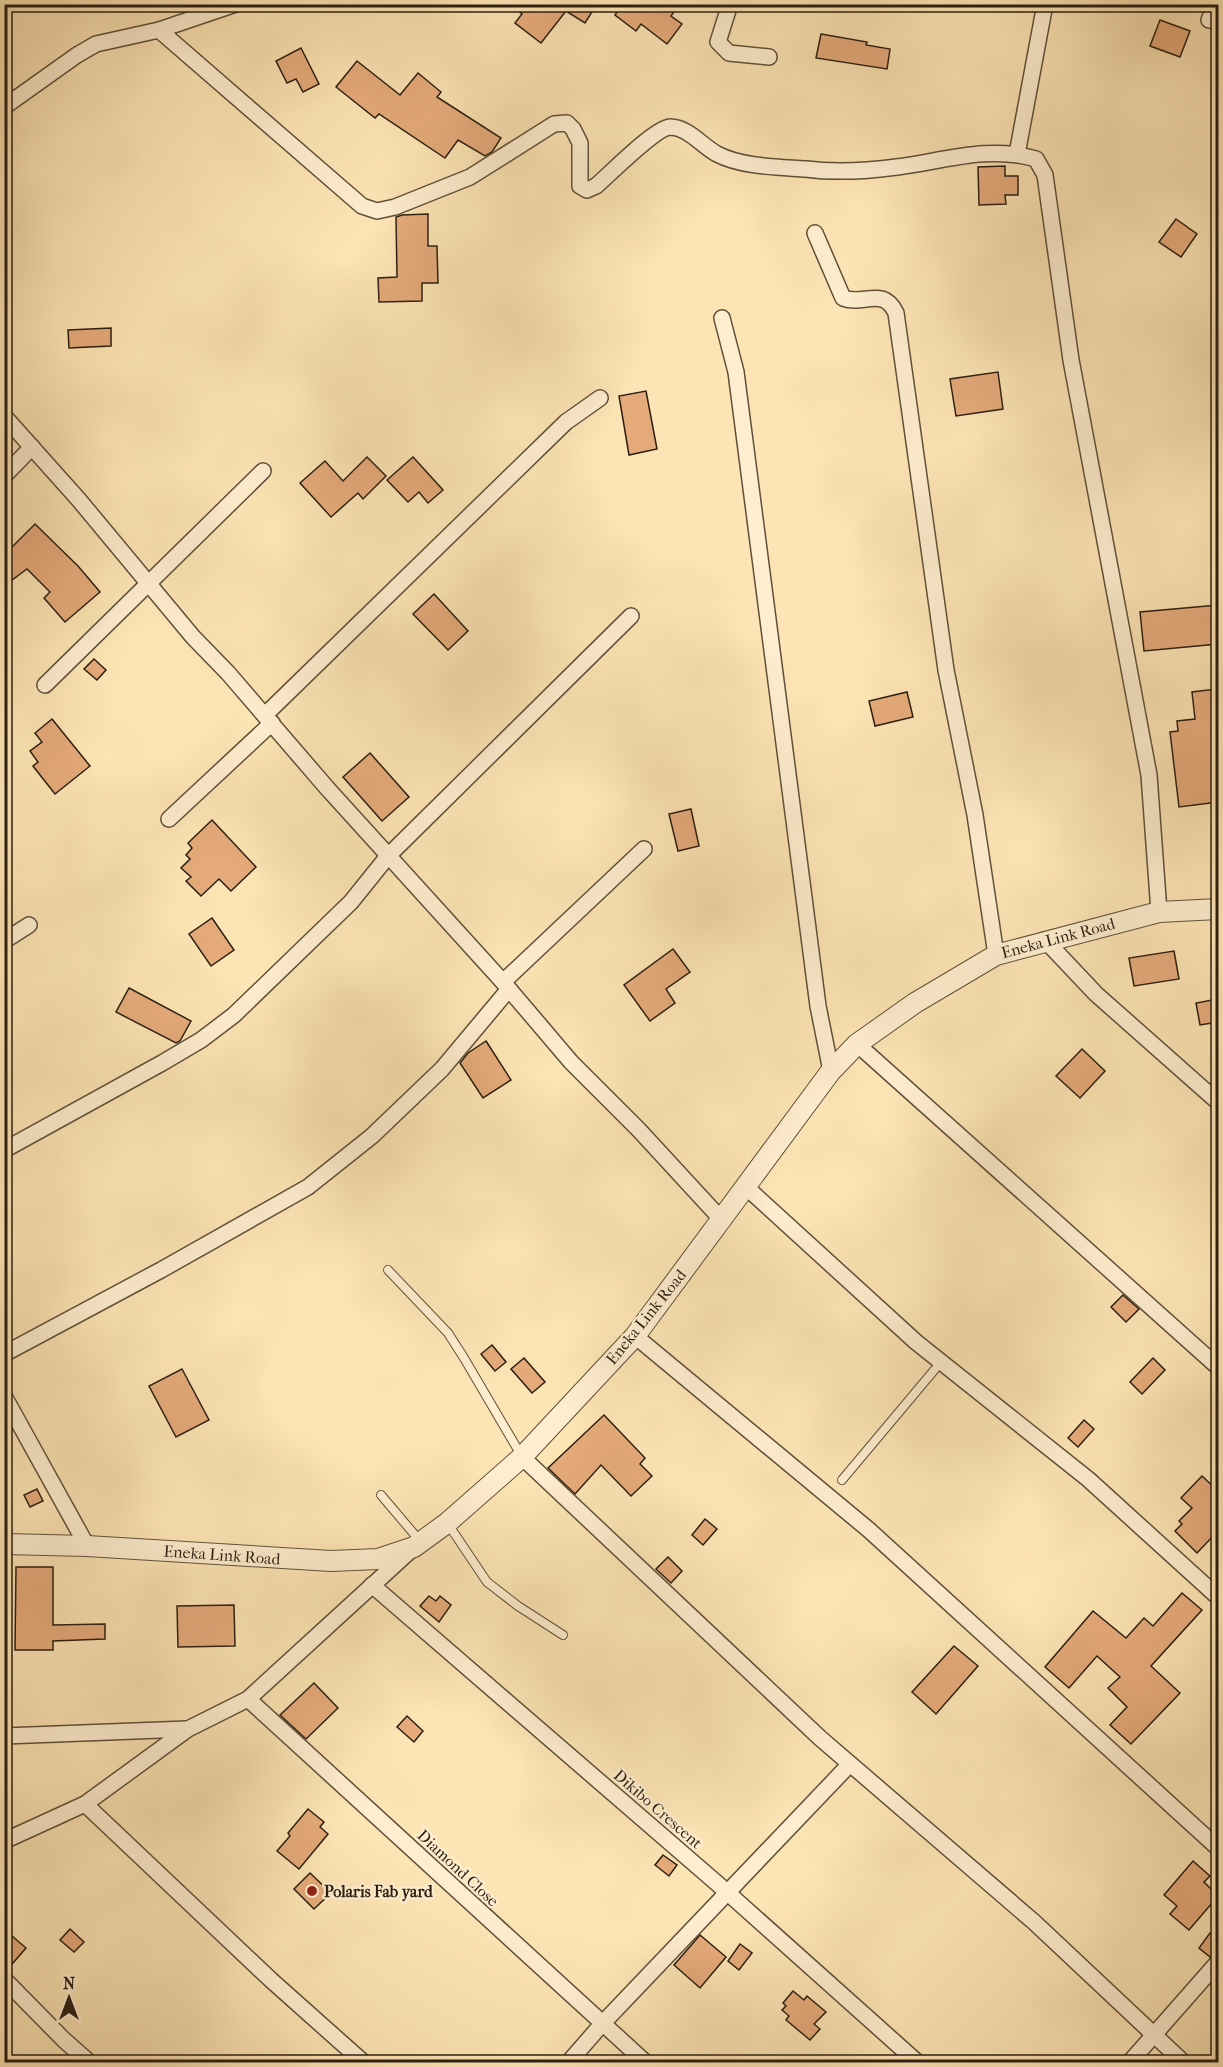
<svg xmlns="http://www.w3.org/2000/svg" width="1223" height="2067" font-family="'IM FELL French Canon',serif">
<rect width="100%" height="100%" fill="#fde4b4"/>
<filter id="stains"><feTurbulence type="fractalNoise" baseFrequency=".00333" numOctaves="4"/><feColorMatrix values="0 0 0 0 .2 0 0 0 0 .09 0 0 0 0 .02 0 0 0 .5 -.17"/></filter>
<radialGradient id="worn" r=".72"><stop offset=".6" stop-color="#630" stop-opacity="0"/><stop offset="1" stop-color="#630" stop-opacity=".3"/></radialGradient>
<g fill="#e5aa7a" stroke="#2b1f12" stroke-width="1.5">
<path d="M508 4H597L585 23 566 11 541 43 515 23 522 14Z"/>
<path d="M622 4H679L671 16 682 24 667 44 641 24 636 31 615 15Z"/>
<path d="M1160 20 1190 31 1180 57 1150 46Z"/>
<path d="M821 34 867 42 866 45 890 49 887 69 816 58Z"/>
<path d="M301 48 319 84 303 92 296 79 287 83 276 61Z"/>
<path d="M357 61 400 95 418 73 441 92 437 97 501 138 492 152 485 156 458 140 445 158 379 114 375 118 336 87Z"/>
<path d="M1005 166V176H1018V195H1005L1006 204 979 205 978 167Z"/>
<path d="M428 214V246H437L438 283H422V301L379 302 378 278 397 277 396 217 402 215Z"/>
<path d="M1176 219 1197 234 1181 257 1159 242Z"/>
<path d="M111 328V346L69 348 68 330Z"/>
<path d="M998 372 1003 409 956 416 950 379Z"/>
<path d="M646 391 657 449 629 455 619 396Z"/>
<path d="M367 457 386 476 363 499 358 493 331 517 300 483 325 461 343 481Z"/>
<path d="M413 457 443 490 428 503 419 492 408 502 387 480Z"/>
<path d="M35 524 78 566 100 592 65 622 44 598 50 592 27 569 4 586V555Z"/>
<path d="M434 594 468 631 448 650 413 614Z"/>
<path d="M1218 605V644L1144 651 1140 612Z"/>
<path d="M94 659 106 670 97 680 84 669Z"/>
<path d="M1216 689 1218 712V802L1179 807 1170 732 1178 731 1177 721 1195 719 1192 692Z"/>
<path d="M907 692 913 717 875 726 869 701Z"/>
<path d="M52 719 90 766 55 794 33 766 38 762 30 751 42 742 35 733Z"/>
<path d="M370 753 409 797 382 821 343 777Z"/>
<path d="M691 809 699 846 678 851 669 814Z"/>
<path d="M212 820 256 867 231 891 219 879 201 896 186 881 191 877 181 868 190 859 186 855 192 848 188 843Z"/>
<path d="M212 918 234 950 211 966 189 934Z"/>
<path d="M673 949 690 972 666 989 675 1003 650 1021 624 985Z"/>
<path d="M1174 951 1179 979 1134 986 1129 958Z"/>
<path d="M129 988 191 1021 180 1041 176 1043 116 1012Z"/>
<path d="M1218 999V1022L1200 1025 1196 1003Z"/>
<path d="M486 1041 511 1080 483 1098 460 1063 468 1053Z"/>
<path d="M1082 1049 1105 1071 1080 1098 1056 1076Z"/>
<path d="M1123 1295 1139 1309 1126 1322 1111 1307Z"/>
<path d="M492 1345 506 1362 495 1371 481 1354Z"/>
<path d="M524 1358 545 1382 532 1393 511 1369Z"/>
<path d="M1153 1358 1165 1370 1142 1394 1130 1382Z"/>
<path d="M182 1369 209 1420 176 1437 149 1386Z"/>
<path d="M604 1415 645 1458 640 1464 652 1476 631 1496 601 1465 575 1494 548 1468Z"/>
<path d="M1084 1420 1094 1429 1078 1447 1068 1438Z"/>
<path d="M1202 1476 1218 1491V1531L1197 1553 1175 1531 1182 1524 1179 1521 1192 1508 1181 1498Z"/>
<path d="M37 1489 43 1501 30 1507 24 1495Z"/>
<path d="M705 1519 717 1529 703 1545 692 1535Z"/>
<path d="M668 1557 682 1571 671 1583 656 1569Z"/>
<path d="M16 1567H53V1625L105 1624V1639L53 1641V1650H15Z"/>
<path d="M1182 1593 1202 1610 1151 1666 1180 1693 1131 1744 1110 1725 1127 1707 1108 1688 1120 1677 1097 1656 1069 1688 1045 1667 1093 1611 1126 1638 1144 1618 1153 1626Z"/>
<path d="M429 1596 436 1601 440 1596 451 1605 439 1622 420 1606Z"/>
<path d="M234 1605 235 1646 178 1647 177 1606Z"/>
<path d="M954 1646 978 1666 936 1714 912 1692Z"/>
<path d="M314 1683 338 1708 306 1739 280 1715Z"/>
<path d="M407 1716 423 1731 414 1742 397 1727Z"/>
<path d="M308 1809 324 1822 320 1827 328 1834 299 1869 277 1851 290 1836 288 1833Z"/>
<path d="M663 1855 677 1865 669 1876 655 1865Z"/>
<path d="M1193 1861 1210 1876 1204 1882 1218 1896 1189 1930 1170 1914 1177 1906 1164 1895Z"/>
<path d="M310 1873 331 1893 314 1909 294 1889Z"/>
<path d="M4 1929 26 1948 7 1970H4Z"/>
<path d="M70 1929 84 1942 74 1952 60 1940Z"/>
<path d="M1210 1933 1218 1939V1950L1210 1957 1199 1948Z"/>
<path d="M700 1935 726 1957 700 1988 674 1965Z"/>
<path d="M740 1944 752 1953 739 1970 728 1961Z"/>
<path d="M793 1991 804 2000 807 1996 826 2012 814 2024 820 2029 810 2040 786 2020 789 2016 782 2010 786 2006 783 2003Z"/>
</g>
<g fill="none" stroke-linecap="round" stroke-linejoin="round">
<defs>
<g id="service">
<path d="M388 1270 448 1333 464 1358 521 1455"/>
<path d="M842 1480 941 1362"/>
<path d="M381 1495 420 1541"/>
<path d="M448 1524 487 1582 518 1606 563 1635"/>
</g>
<g id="minor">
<path d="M730 4 718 42 729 53 769 57"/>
<path d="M1209 20 1216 4"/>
<path d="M159 30 362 206 377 211 395 207 470 177 554 124 567 123 573 129 580 143V186L587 190 596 186C610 174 655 128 670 127 688 127 702 146 717 154 742 167 778 167 806 169 836 173 867 171 897 167 943 161 990 145 1036 159L1045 175 1071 360 1149 775 1159 912"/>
<path d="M4 107 77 55 96 44 159 30 236 4"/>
<path d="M1017 154 1045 4"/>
<path d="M815 233 843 298C864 306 883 286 896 313L946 670 975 815 996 955"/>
<path d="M722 318 736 372 818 1006 831 1071"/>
<path d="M4 416 79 500 193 637 228 673 327 788 503 982 571 1062 639 1130 721 1219"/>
<path d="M4 476 32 447"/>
<path d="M45 685 263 471"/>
<path d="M265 715 566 422 600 398"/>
<path d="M169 819 272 723"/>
<path d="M1045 940 1096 994 1218 1102"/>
<path d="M4 941 29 925"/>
<path d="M503 982 644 849"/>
<path d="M857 1044 1218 1367"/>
<path d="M4 1150 162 1063 201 1040 234 1015 351 902 388 856 631 616"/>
<path d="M746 1187 916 1342 1088 1479 1218 1597"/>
<path d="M635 1336 869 1530 1218 1848"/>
<path d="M4 1354 161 1270 308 1187 372 1136 442 1069 509 989"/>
<path d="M4 1396 87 1546"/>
<path d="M522 1457 820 1738 1034 1922 1183 2062"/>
<path d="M372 1585 719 1885 917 2062"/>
<path d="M248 1699 645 2062"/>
<path d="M4 1736 187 1729"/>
<path d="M85 1804 271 1980 363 2062"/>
<path d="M4 1841 85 1804 188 1729 248 1699 411 1550"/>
<path d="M4 1979 64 2040 89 2062"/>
<path d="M569 2062 602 2024 850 1764"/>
<path d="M1130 2062 1218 1962"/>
</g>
<path id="tertiary" d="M4 1544 87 1546 331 1561 378 1559 414 1547 447 1523 522 1457 635 1336 831 1071 857 1044 915 1003 996 955 1159 912 1218 909"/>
</defs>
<use href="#service" stroke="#60503a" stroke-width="10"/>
<use href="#minor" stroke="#60503a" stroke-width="18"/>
<use href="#tertiary" stroke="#60503a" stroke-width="22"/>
<use href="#service" stroke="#feedce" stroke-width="8"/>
<use href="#minor" stroke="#feedce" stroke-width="15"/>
<use href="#tertiary" stroke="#feedce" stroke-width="20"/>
</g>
<circle fill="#8f2418" stroke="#feedce" stroke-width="2" cx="312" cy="1891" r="6"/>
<g text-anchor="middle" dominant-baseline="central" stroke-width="4.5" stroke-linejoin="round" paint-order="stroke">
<g font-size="16" fill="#2b1f12" stroke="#feedce">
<text transform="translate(1058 938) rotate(-15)">Eneka Link Road</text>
<text transform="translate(646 1317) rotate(-51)">Eneka Link Road</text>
<text transform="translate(222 1555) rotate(4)">Eneka Link Road</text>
<text transform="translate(658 1809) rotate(41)">Dikibo Crescent</text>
<text transform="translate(458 1868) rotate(43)">Diamond Close</text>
</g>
<g font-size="16" font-weight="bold" fill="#2b1f12" stroke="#feedce" text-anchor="start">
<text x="324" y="1891">Polaris Fab yard</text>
</g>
</g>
<rect width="1223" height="2067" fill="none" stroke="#fde4b4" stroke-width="24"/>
<rect x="6" y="6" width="1211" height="2055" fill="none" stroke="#2b1f12" stroke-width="3"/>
<rect x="12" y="12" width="1199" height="2043" fill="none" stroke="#2b1f12" stroke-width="1.5"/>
<g transform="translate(69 1998)" stroke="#feedce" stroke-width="4.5" paint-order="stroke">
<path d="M0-4.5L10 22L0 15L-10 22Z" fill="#2b1f12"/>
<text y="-9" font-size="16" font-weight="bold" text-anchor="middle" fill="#2b1f12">N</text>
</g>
<rect width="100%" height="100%" filter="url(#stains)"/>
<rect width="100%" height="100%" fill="url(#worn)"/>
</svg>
